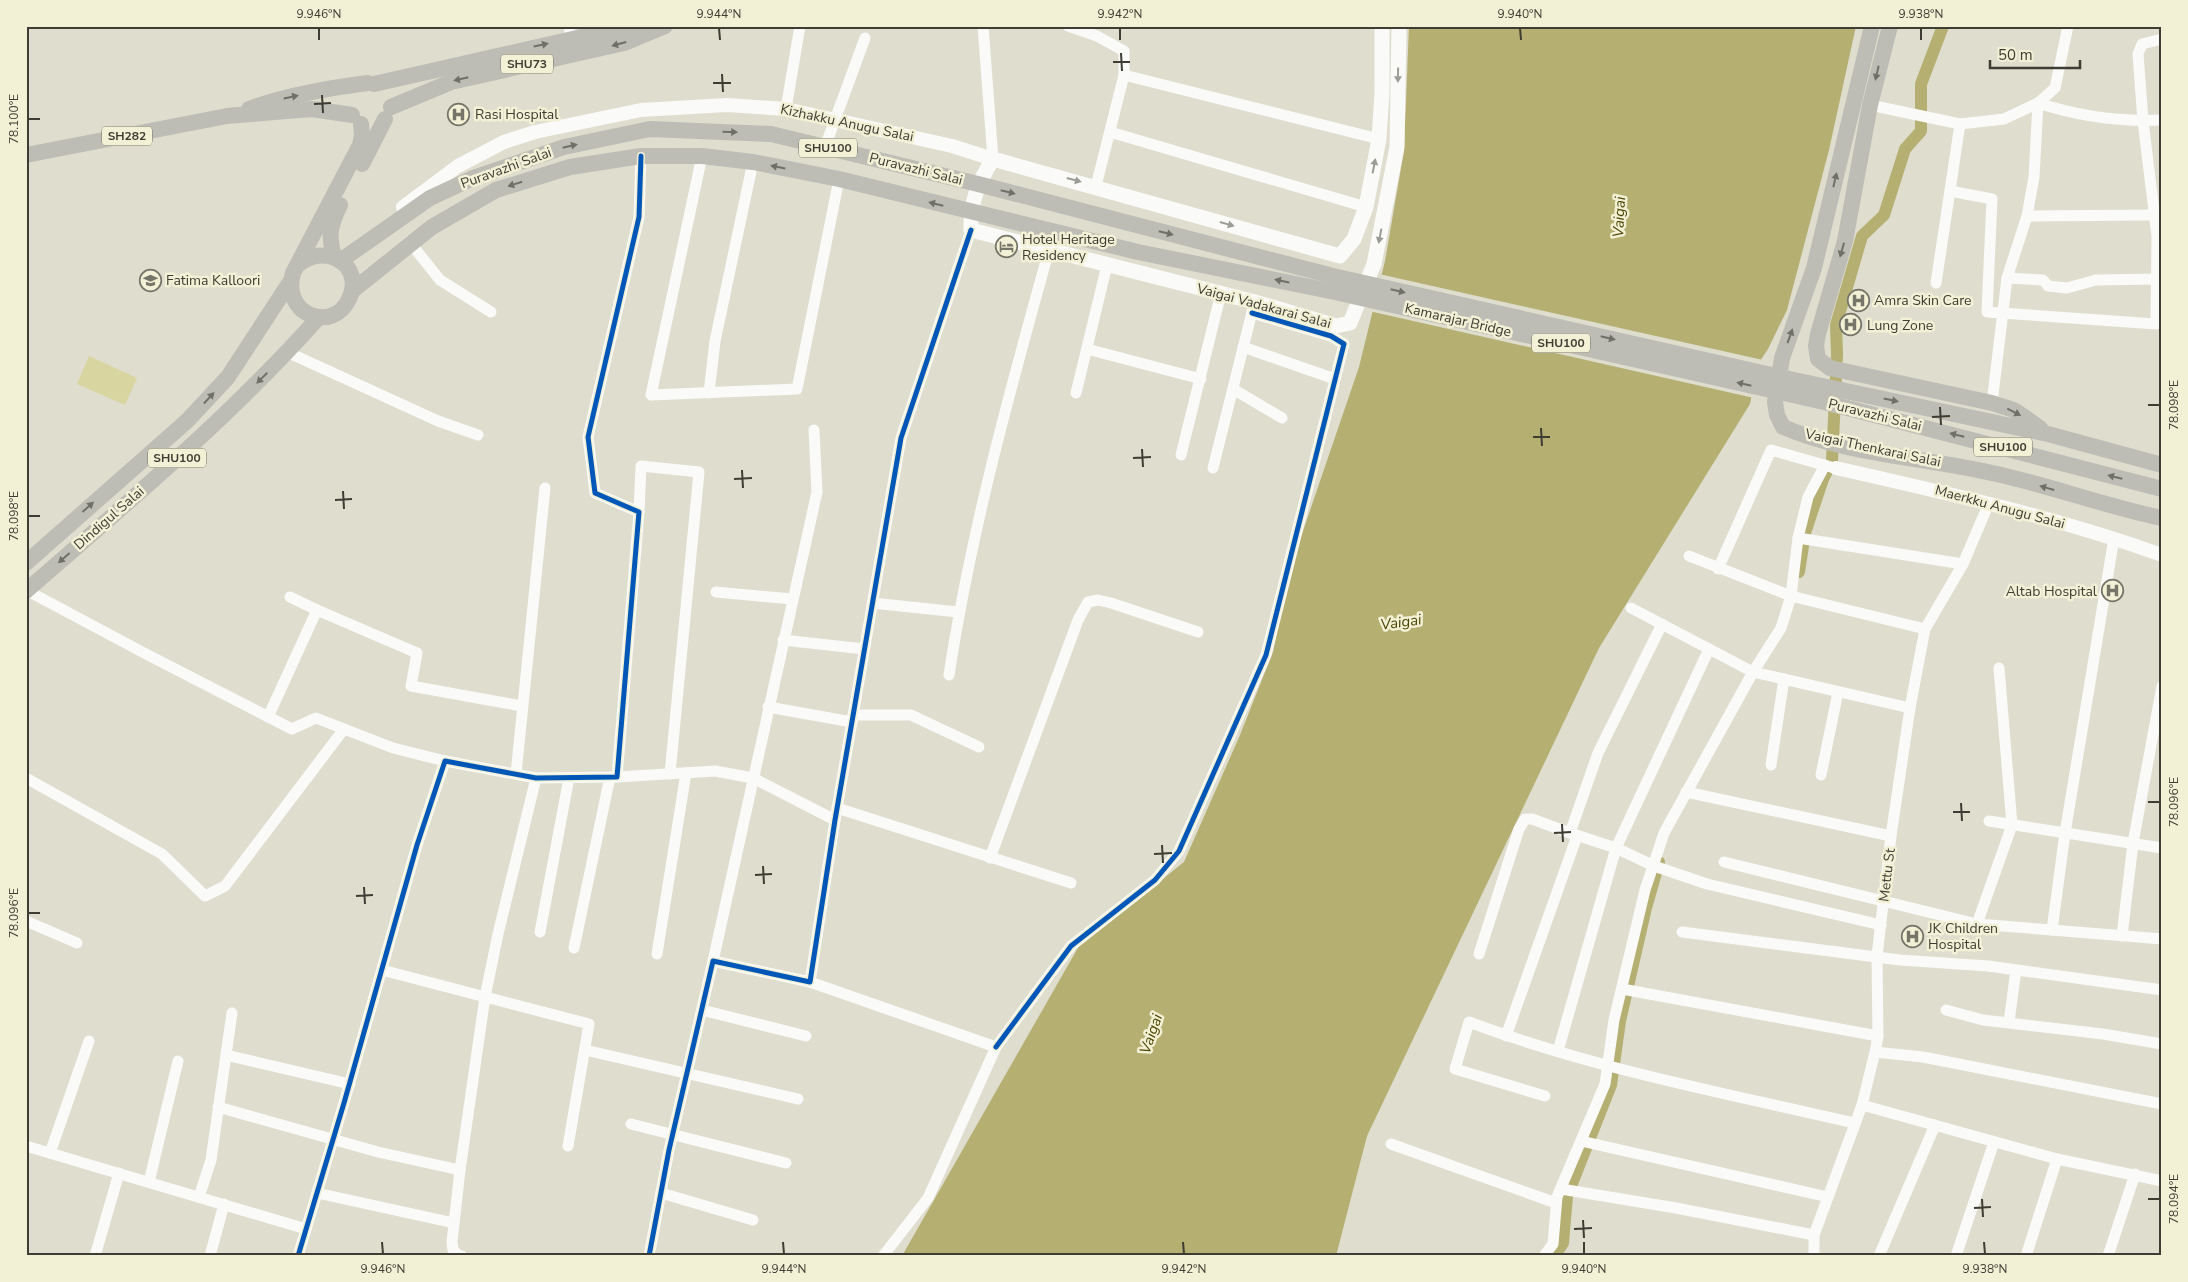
<svg xmlns="http://www.w3.org/2000/svg" width="2188" height="1282" font-family="'Nunito Sans',sans-serif">
<rect width="100%" height="100%" fill="#deddce"/>
<path fill="#d9d5a1" d="M89 356 137 378 125 405 77 384Z"/>
<path fill="#b5af71" d="M1409 26H1856L1829 150 1787 310 1768 349 1758 364 1750 404 1599 648 1367 1136 1336 1256H902L1079 946 1184 862 1240 735 1273 652 1289 572 1359 367 1385 261 1404 151Z"/>
<path fill="#deddce" d="M1379 274 1763 360 1760 365 1754 398 1369 311Z"/>
<g fill="none" stroke-linecap="round" stroke-linejoin="round">
<g stroke="#b5af71" stroke-width="12">
<path d="M1799 572 1805 533 1823 479 1832 461 1837 354 1836 325 1862 236 1884 215 1905 149 1921 131V84L1943 26"/>
<path d="M1554 1256 1563 1243 1567 1196 1611 1085 1620 1021 1646 908 1659 862"/>
</g>
<g stroke="#fafaf8" stroke-width="11">
<path d="M569 26 571 39"/>
<path d="M983 26 993 159"/>
<path d="M1068 26 1097 36 1124 51V75L1096 186"/>
<path d="M1124 75 1379 139"/>
<path d="M1870 105 1960 124 2004 119 2038 103C2078 116 2120 122 2162 120"/>
<path d="M786 109 800 26"/>
<path d="M1110 132 1366 207"/>
<path d="M825 147 865 38"/>
<path d="M702 156 651 395 797 389 839 179"/>
<path d="M1950 191 1992 199 1987 312 2156 324 2157 236 2143 121 2138 54 2142 44 2162 39"/>
<path d="M2027 216 2153 215"/>
<path d="M412 245 440 280 491 312"/>
<path d="M2007 278 2043 280 2048 286 2067 288 2096 280 2156 279"/>
<path d="M1936 283 1960 124"/>
<path d="M1243 347 1335 379"/>
<path d="M1087 349 1201 379"/>
<path d="M287 352 438 421 478 435"/>
<path d="M1233 389 1282 418"/>
<path d="M709 393 715 341 753 162"/>
<path d="M1076 393 1107 265"/>
<path d="M1992 403 2007 278 2027 216 2034 177 2038 103 2055 88 2068 26"/>
<path d="M1181 455 1221 293"/>
<path d="M1213 468 1253 308"/>
<path d="M639 512 641 466 699 472 670 774"/>
<path d="M1798 538 1963 564"/>
<path d="M2114 538 2065 833 2052 930 2162 939"/>
<path d="M1689 556 1791 596 1925 629"/>
<path d="M1718 569 1771 450 1831 467"/>
<path d="M26 590 146 654 292 729 316 718 393 748 445 761"/>
<path d="M716 592 792 599"/>
<path d="M872 603 958 612"/>
<path d="M1631 608 1753 672 1910 708"/>
<path d="M317 610 417 653 411 686 522 706"/>
<path d="M783 640 864 649"/>
<path d="M1709 649 1616 848 1654 866 1707 884 1881 925"/>
<path d="M1999 668 2012 825 1977 924 2052 930"/>
<path d="M949 675C971 531 1010 390 1049 250"/>
<path d="M768 707 852 722"/>
<path d="M853 715H911L979 747"/>
<path d="M268 717 317 610 290 597"/>
<path d="M1771 765 1784 679"/>
<path d="M516 774 545 488"/>
<path d="M1821 775 1838 692"/>
<path d="M617 777 715 771 753 778 835 820"/>
<path d="M26 778 162 854 205 896 225 886 344 729"/>
<path d="M1686 792 1891 836"/>
<path d="M837 808 1071 883"/>
<path d="M1989 821 2162 848"/>
<path d="M990 858 1078 620 1088 602 1098 600 1111 603 1198 632"/>
<path d="M1724 862 1977 924"/>
<path d="M26 921 77 943"/>
<path d="M540 932 569 778"/>
<path d="M1682 932 1900 960 1988 966 2162 990"/>
<path d="M2122 936 2133 843 2162 686"/>
<path d="M574 948 610 777"/>
<path d="M657 954 686 773"/>
<path d="M1479 954 1519 829 1525 819H1532L1570 833"/>
<path d="M713 961 817 492 814 430"/>
<path d="M382 970 589 1024 568 1146"/>
<path d="M810 982 996 1047 928 1198 883 1256"/>
<path d="M1622 989 1878 1036"/>
<path d="M702 1010 806 1036"/>
<path d="M1946 1010 1983 1020 2103 1034 2162 1044"/>
<path d="M2009 1022 2016 970"/>
<path d="M1506 1036 1577 836"/>
<path d="M996 1047 1071 946 1155 880 1179 851 1266 655 1344 344 1331 336 1252 313"/>
<path d="M585 1050 798 1099"/>
<path d="M1558 1051 1616 848 1570 833 1598 753 1662 624"/>
<path d="M1875 1052 1923 1057 2162 1104"/>
<path d="M226 1055 350 1084"/>
<path d="M1545 1096 1455 1069 1469 1022C1594 1069 1725 1093 1854 1123"/>
<path d="M1862 1105 2057 1159 2162 1181"/>
<path d="M218 1107 378 1152 460 1170 452 1242 453 1250 458 1255 462 1256"/>
<path d="M631 1124 786 1163"/>
<path d="M1581 1141 1828 1197"/>
<path d="M1391 1144 1556 1203"/>
<path d="M26 1146 306 1229"/>
<path d="M50 1153 89 1041"/>
<path d="M460 1170 485 997 498 934 536 778"/>
<path d="M149 1182 178 1061"/>
<path d="M1561 1189 1676 1208 1814 1235"/>
<path d="M317 1193 454 1223"/>
<path d="M661 1193 753 1220"/>
<path d="M199 1197 211 1160 232 1013"/>
<path d="M95 1256 119 1173"/>
<path d="M210 1256 224 1204"/>
<path d="M298 1256 344 1103 417 845 445 761 536 778 617 777 639 512 595 493 588 437 639 217 641 156"/>
<path d="M649 1256 669 1150 713 961 810 982 835 820 901 438 971 230"/>
<path d="M1544 1256 1553 1244 1557 1197 1605 1084 1614 1020 1645 890 1664 833 1753 672 1781 628 1791 596 1798 538 1808 497 1825 465"/>
<path d="M1814 1256V1235L1862 1105 1875 1052 1878 1036 1877 956 1891 836 1910 708 1925 629 1963 564 1989 503"/>
<path d="M1879 1256 1935 1125"/>
<path d="M1956 1256 1994 1142"/>
<path d="M2026 1256 2057 1159"/>
<path d="M2108 1256 2135 1174"/>
</g>
<g stroke="#fafaf8" stroke-width="14">
<path d="M403 207 458 166 504 142 535 132 641 110 727 105 786 109 952 146 993 159"/>
<path d="M1836 468C1946 493 2056 517 2162 555"/>
</g>
<path stroke="#fafaf8" stroke-width="15" d="M1382 26V93L1379 139 1366 207 1354 239 1340 256 993 159C978 183 970 202 971 230L1255 302 1336 326 1350 323 1374 264 1397 147 1399 26"/>
<g stroke="#bebdb5" stroke-width="16">
<path d="M1872 26 1814 268 1782 358 1775 402 1777 415 1783 427C1849 455 1923 457 1992 473 2049 485 2104 506 2162 518"/>
<path d="M1890 26 1870 105 1845 241 1818 334 1816 346 1818 359 1830 368 1992 403 2014 410 2040 428"/>
<path d="M374 84 630 26"/>
<path d="M391 107 451 82 624 43 665 26"/>
<path d="M249 109C287 95 328 88 368 83"/>
<path d="M26 155 227 116 312 109 352 115"/>
<path d="M362 164 385 119"/>
<path d="M334 257C328 234 330 226 340 205"/>
<path d="M340 261 430 198 473 178 564 147 650 129 771 134 978 184 1333 276 1794 380 2048 434 2162 465"/>
<path d="M298 265C326 241 365 266 349 299 333 334 281 315 293 273L360 145 362 135 361 124"/>
<path d="M352 291 432 227 496 190 570 167 641 156H702L753 162 839 179 1138 252 1330 291 1824 402 2162 489"/>
<path d="M26 563 187 421 228 377 290 282"/>
<path d="M26 591C127 503 230 417 319 317"/>
</g>
<defs>
<g id="cycleway">
<path d="M996 1047 1071 946 1155 880 1179 851 1266 655 1344 344 1331 336 1252 313"/>
<path d="M298 1256 344 1103 417 845 445 761 536 778 617 777 639 512 595 493 588 437 639 217 641 156"/>
<path d="M649 1256 669 1150 713 961 810 982 835 820 901 438 971 230"/>
</g>
</defs>
<use href="#cycleway" stroke="#f2f0d5" stroke-width="8"/>
<use href="#cycleway" stroke="#0057b8" stroke-width="5"/>
</g>
<defs><path id="oneway-solid" d="M-6-.8H1V-3.2L6.5 0L1 3.2V.8H-6Z" transform="scale(1.25)"/></defs>
<g fill="#717067">
<use href="#oneway-solid" transform="translate(619 44) rotate(165)"/>
<use href="#oneway-solid" transform="translate(541 45) rotate(-12)"/>
<use href="#oneway-solid" transform="translate(1877 73) rotate(103)"/>
<use href="#oneway-solid" transform="translate(461 79) rotate(167)"/>
<use href="#oneway-solid" transform="translate(291 97) rotate(-12)"/>
<use href="#oneway-solid" transform="translate(730 132) rotate(2)"/>
<use href="#oneway-solid" transform="translate(570 146) rotate(-13)"/>
<use href="#oneway-solid" transform="translate(778 167) rotate(-169)"/>
<use href="#oneway-solid" transform="translate(1835 180) rotate(-77)"/>
<use href="#oneway-solid" transform="translate(515 184) rotate(162)"/>
<use href="#oneway-solid" transform="translate(1008 192) rotate(14)"/>
<use href="#oneway-solid" transform="translate(936 204) rotate(-166)"/>
<use href="#oneway-solid" transform="translate(1166 233) rotate(14)"/>
<use href="#oneway-solid" transform="translate(1842 250) rotate(106)"/>
<use href="#oneway-solid" transform="translate(1282 281) rotate(-168)"/>
<use href="#oneway-solid" transform="translate(1398 291) rotate(13)"/>
<use href="#oneway-solid" transform="translate(1790 336) rotate(-70)"/>
<use href="#oneway-solid" transform="translate(1608 338) rotate(13)"/>
<use href="#oneway-solid" transform="translate(262 378) rotate(135)"/>
<use href="#oneway-solid" transform="translate(1744 384) rotate(-167)"/>
<use href="#oneway-solid" transform="translate(209 398) rotate(-47)"/>
<use href="#oneway-solid" transform="translate(1891 400) rotate(12)"/>
<use href="#oneway-solid" transform="translate(2014 412) rotate(27)"/>
<use href="#oneway-solid" transform="translate(1957 435) rotate(-166)"/>
<use href="#oneway-solid" transform="translate(2115 477) rotate(-166)"/>
<use href="#oneway-solid" transform="translate(2047 488) rotate(-164)"/>
<use href="#oneway-solid" transform="translate(88 507) rotate(-42)"/>
<use href="#oneway-solid" transform="translate(64 558) rotate(139)"/>
</g>
<g fill="#9c9c96">
<use href="#oneway-solid" transform="translate(1398 75) rotate(91)"/>
<use href="#oneway-solid" transform="translate(1374 166) rotate(-79)"/>
<use href="#oneway-solid" transform="translate(1074 180) rotate(15)"/>
<use href="#oneway-solid" transform="translate(1227 224) rotate(16)"/>
<use href="#oneway-solid" transform="translate(1380 236) rotate(101)"/>
</g>
<path fill="none" stroke="#3e3d33" stroke-width="2" d="M319 28V40M719 28 720 40M1120 28V40M1520 28 1521 40M1921 28V40M1121 53 1122 71M1113 62H1130M722 74 723 92M713 83H731M322 95 323 113M314 104 331 103M28 119H40M2148 405H2160M1940 407 1941 425M1932 417 1950 416M1541 428 1542 446M1533 437H1550M1142 449 1143 467M1133 458 1151 457M742 470 743 488M734 479 752 478M343 491 344 509M335 500 352 499M28 516H40M2148 802H2160M1961 803 1962 821M1953 812H1970M1562 824 1563 842M1554 833 1571 832M1162 845 1163 863M1154 854 1172 853M763 866 764 884M755 875 772 874M364 887 365 904M356 896 373 895M28 913H40M1982 1199 1983 1217M2148 1199H2160M1974 1208 1991 1207M1583 1220 1584 1238M1574 1229 1592 1228M382 1242 383 1254M783 1242 784 1254M1183 1242 1184 1254M1584 1242V1254M1984 1242 1985 1254"/>
<defs>
<symbol id="hospital-ring" viewBox="-11 -11 22 22"><circle r="9.5" fill="#f2f0d5" stroke="#767569" stroke-width="1.5"/><path d="M-5-5h3v3.5h4V-5h3V5h-3V1.5h-4V5h-3Z" fill="#767569"/></symbol>
<symbol id="hotel-ring" viewBox="-11 -11 22 22"><circle r="9.5" fill="#f2f0d5" stroke="#767569" stroke-width="1.5"/><path d="M-6-4.5h1.5V1H6V5H4.5V3h-9V5H-6ZM-4 0a1.8 1.8 0 1 1 3.6 0ZM.5 0V-2.5h3Q6-2.5 6 0Z" fill="#767569"/></symbol>
<symbol id="university-ring" viewBox="-11 -11 22 22"><circle r="9.5" fill="#f2f0d5" stroke="#767569" stroke-width="1.5"/><path d="M0-5L7-2L0 1L-7-2ZM-4 1L0 2.5L4 1V4Q0 6-4 4Z" fill="#767569"/></symbol>
</defs>
<g fill-rule="evenodd">
<use href="#hospital-ring" x="446" y="102" width="25" height="25"/>
<use href="#hotel-ring" x="994" y="234" width="25" height="25"/>
<use href="#university-ring" x="138" y="268" width="25" height="25"/>
<use href="#hospital-ring" x="1846" y="288" width="25" height="25"/>
<use href="#hospital-ring" x="1838" y="312" width="25" height="25"/>
<use href="#hospital-ring" x="2100" y="578" width="25" height="25"/>
<use href="#hospital-ring" x="1900" y="924" width="25" height="25"/>
</g>
<g text-anchor="middle" dominant-baseline="central" stroke-width="5" stroke-linejoin="round" paint-order="stroke">
<g fill="#f2f0d5" stroke="#747364" stroke-width="1">
<rect x="501" y="54.5" width="52" height="19" rx="4"/>
<rect x="102" y="126.5" width="50" height="19" rx="4"/>
<rect x="799" y="138.5" width="58" height="19" rx="4"/>
<rect x="1532" y="333.5" width="58" height="19" rx="4"/>
<rect x="1974" y="437.5" width="58" height="19" rx="4"/>
<rect x="148" y="448.5" width="58" height="19" rx="4"/>
</g>
<g font-size="12" font-weight="bold" fill="#3e3d33">
<text x="527" y="64">SHU73</text>
<text x="127" y="136">SH282</text>
<text x="828" y="148">SHU100</text>
<text x="1561" y="343">SHU100</text>
<text x="2003" y="447">SHU100</text>
<text x="177" y="458">SHU100</text>
</g>
<g font-size="14" fill="#3e3d33" stroke="#f2f0d5" text-anchor="start">
<text x="475" y="114">Rasi Hospital</text>
<text x="1022" y="239">Hotel Heritage<tspan x="1022" dy="16">Residency</tspan></text>
<text x="166" y="280">Fatima Kalloori</text>
<text x="1874" y="300">Amra Skin Care</text>
<text x="1867" y="325">Lung Zone</text>
<text x="2097" y="591" text-anchor="end">Altab Hospital</text>
<text x="1928" y="928">JK Children<tspan x="1928" dy="16">Hospital</tspan></text>
</g>
<g font-size="14" fill="#3e3d33" stroke="#f2f0d5">
<text transform="translate(847 123) rotate(12)">Kizhakku Anugu Salai</text>
<text transform="translate(506 168) rotate(-20)">Puravazhi Salai</text>
<text transform="translate(916 169) rotate(14)">Puravazhi Salai</text>
<text transform="translate(1264 306) rotate(15)">Vaigai Vadakarai Salai</text>
<text transform="translate(1458 320) rotate(13)">Kamarajar Bridge</text>
<text transform="translate(1875 415) rotate(14)">Puravazhi Salai</text>
<text transform="translate(1873 448) rotate(12)">Vaigai Thenkarai Salai</text>
<text transform="translate(2000 507) rotate(15)">Maerkku Anugu Salai</text>
<text transform="translate(109 518) rotate(-41)">Dindigul Salai</text>
<text transform="translate(1887 875) rotate(-83)">Mettu St</text>
</g>
<g font-size="15" font-style="italic" fill="#4c4603" stroke="#f2f0d5">
<text transform="translate(1619 217) rotate(-87)">Vaigai</text>
<text transform="translate(1401 622) rotate(-8)">Vaigai</text>
<text transform="translate(1151 1034) rotate(-71)">Vaigai</text>
</g>
</g>
<rect width="2188" height="1282" fill="none" stroke="#f2f0d5" stroke-width="55"/>
<path d="M1990 60v8h90v-8" fill="none" stroke="#3e3d33" stroke-width="2.5"/>
<text x="1998" y="60" font-size="15" fill="#3e3d33" stroke="#f2f0d5" stroke-width="4" paint-order="stroke">50 m</text>
<rect x="28" y="28" width="2132" height="1226" fill="none" stroke="#3e3d33" stroke-width="2"/>
<g font-size="12" text-anchor="middle" fill="#3e3d33">
<text x="319" y="18">9.946°N</text>
<text x="719" y="18">9.944°N</text>
<text x="1120" y="18">9.942°N</text>
<text x="1520" y="18">9.940°N</text>
<text x="1921" y="18">9.938°N</text>
<text transform="translate(14 119) rotate(-90)" y="4">78.100°E</text>
<text transform="translate(2174 405) rotate(-90)" y="4">78.098°E</text>
<text transform="translate(14 516) rotate(-90)" y="4">78.098°E</text>
<text transform="translate(2174 802) rotate(-90)" y="4">78.096°E</text>
<text transform="translate(14 913) rotate(-90)" y="4">78.096°E</text>
<text transform="translate(2174 1199) rotate(-90)" y="4">78.094°E</text>
<text x="383" y="1273">9.946°N</text>
<text x="784" y="1273">9.944°N</text>
<text x="1184" y="1273">9.942°N</text>
<text x="1584" y="1273">9.940°N</text>
<text x="1985" y="1273">9.938°N</text>
</g>
</svg>
